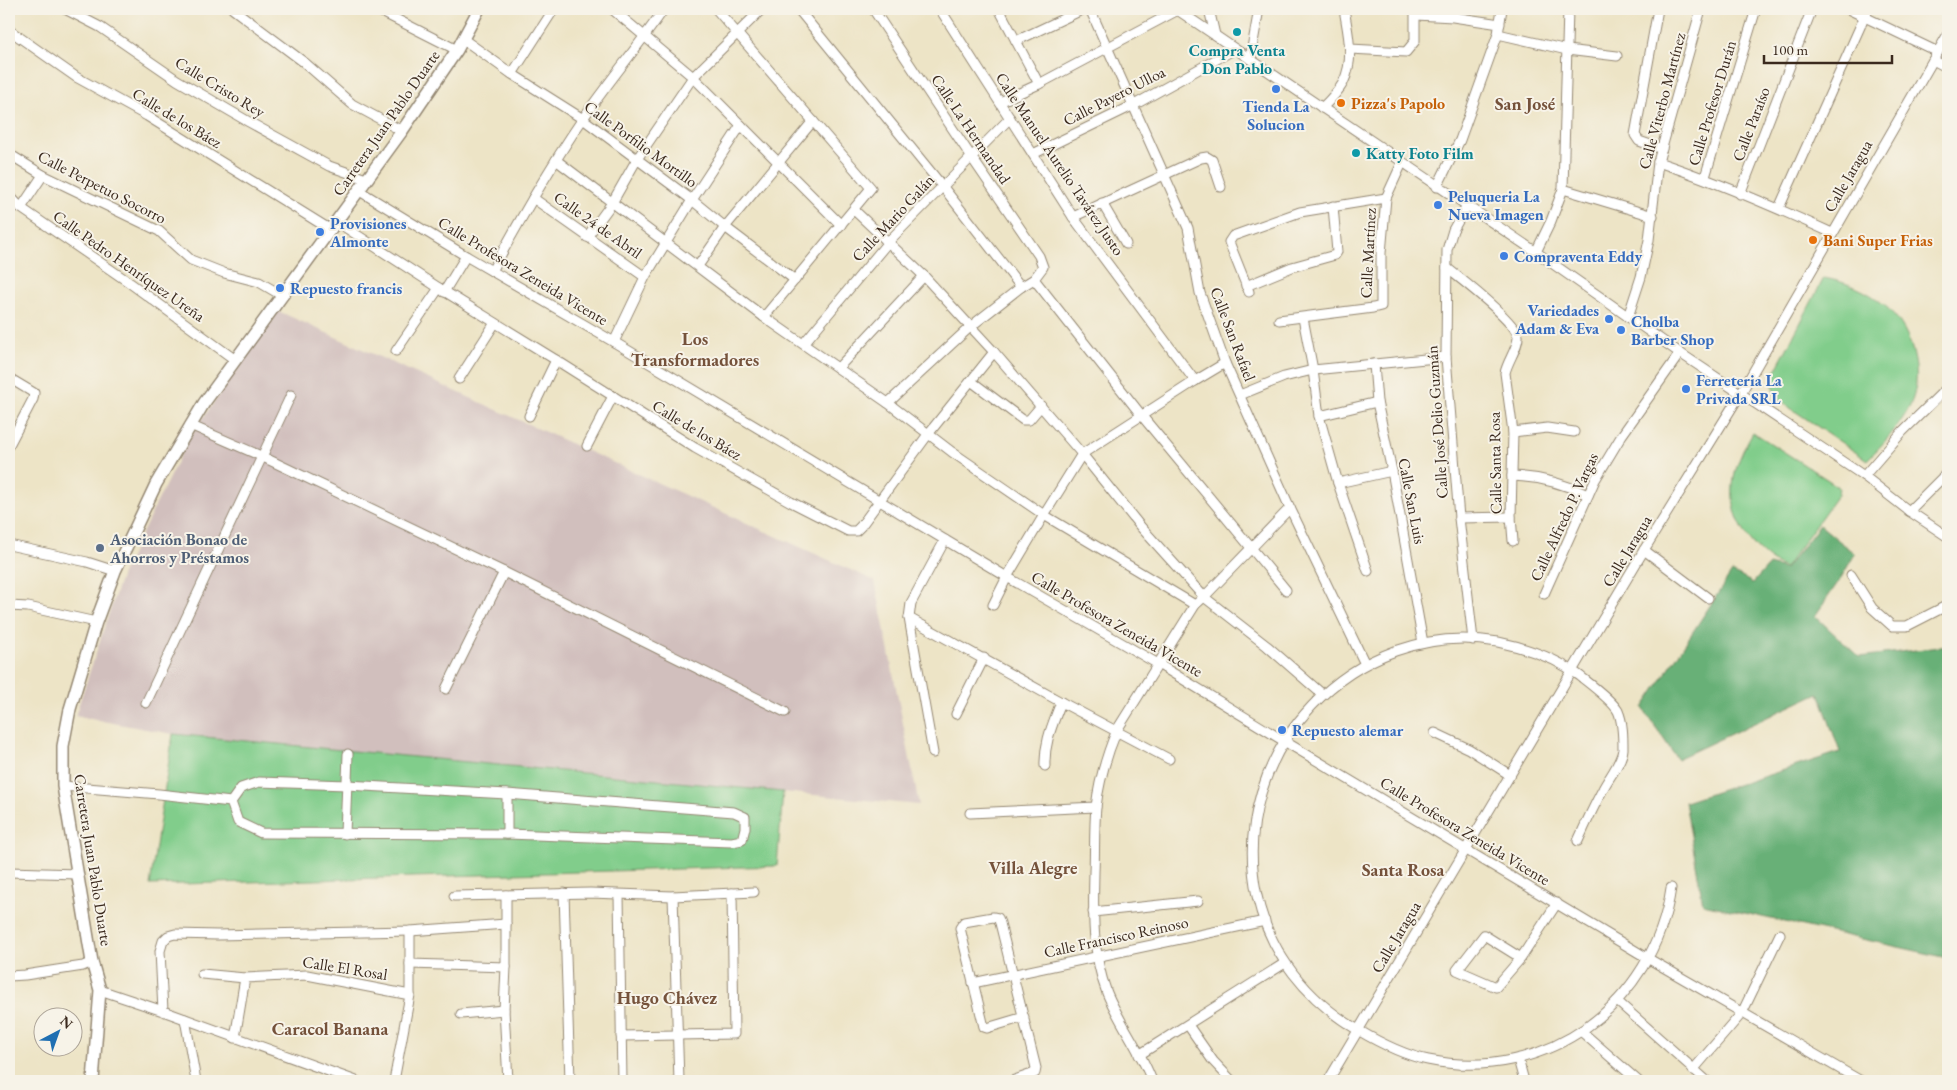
<svg xmlns="http://www.w3.org/2000/svg" width="1957" height="1090" font-family="'EB Garamond',serif">
<rect width="100%" height="100%" fill="#f7f3e8"/>
<filter id="ink" filterUnits="userSpaceOnUse"><feTurbulence type="fractalNoise" baseFrequency=".02" numOctaves="2"/><feDisplacementMap in="SourceGraphic" scale="10" xChannelSelector="R" yChannelSelector="G"/><feConvolveMatrix kernelMatrix="1 2 1 2 8 2 1 2 1" color-interpolation-filters="sRGB"/></filter>
<filter id="wash" filterUnits="userSpaceOnUse"><feTurbulence type="fractalNoise" baseFrequency=".0096" numOctaves="4" result="noise"/><feDisplacementMap in="SourceGraphic" scale="20" xChannelSelector="R" yChannelSelector="G"/><feGaussianBlur stdDeviation="1.12" result="paint"/><feColorMatrix in="noise" values="0 0 0 0 0 0 0 0 0 0 0 0 0 0 0 0 0 1.4 0 .05"/><feComposite in="paint" operator="in"/></filter>
<g filter="url(#wash)">
<rect width="100%" height="100%" fill="#ede4c6"/>
<path fill="#d1bfbd" d="M278 311 875 581 919 805 173 734 75 716 122 574 188 439Z"/>
<g fill="#81cd8b" stroke="#5e7c54">
<path d="M1824 278C1870 286 1907 313 1915 361 1918 375 1916 393 1910 406 1899 427 1884 443 1867 460L1777 399 1773 388 1772 377Z"/>
<path d="M1753 432 1839 487 1838 494 1785 568C1755 556 1729 519 1733 485 1735 466 1743 449 1753 432Z"/>
<path d="M173 734 783 792 777 866 150 885Z"/>
</g>
<path fill="#68b077" stroke="#526d4a" d="M1820 525 1855 554 1839 581 1815 616 1859 657 1948 646V958L1703 904 1685 802 1840 752 1819 693 1677 759 1643 708 1732 572 1753 583 1769 565 1785 569Z"/>
</g>
<g filter="url(#ink)">
<g fill="none" stroke-linecap="round" stroke-linejoin="round">
<defs>
<g id="minor">
<path d="M65 9 100 27 177 80 249 122 329 166 366 179"/>
<path d="M233 9 305 63 352 104 402 131"/>
<path d="M376 9 457 50"/>
<path d="M612 9 693 77 841 225"/>
<path d="M716 9 871 188 764 317"/>
<path d="M798 9 943 187 1021 287"/>
<path d="M873 9 972 158 1039 256 1043 267 1034 279 1021 287 970 327 888 403"/>
<path d="M940 9 1073 217 1195 381"/>
<path d="M999 9 1039 84"/>
<path d="M1090 9 1188 228 1200 293 1225 363 1290 508 1365 664"/>
<path d="M1176 9 1536 252 1680 353 1864 476 1909 511 1948 537"/>
<path d="M1209 9 1215 35"/>
<path d="M1658 9 1635 135 1639 141 1662 149"/>
<path d="M1848 9 1938 52"/>
<path d="M1416 15 1453 17 1500 24"/>
<path d="M9 30 76 77 147 116 331 230"/>
<path d="M1498 34 1567 50 1617 56"/>
<path d="M463 39 512 74 583 119 692 200 725 227 795 280"/>
<path d="M1016 41 1084 9"/>
<path d="M1350 49 1406 52 1415 41V9"/>
<path d="M1250 59 1259 9"/>
<path d="M1933 60 1948 68"/>
<path d="M512 74 552 12"/>
<path d="M1000 102 1039 84 1178 10"/>
<path d="M1322 108C1329 101 1338 92 1343 83 1355 59 1348 34 1344 9"/>
<path d="M1033 154 1134 105 1235 49"/>
<path d="M14 157 43 175 159 231 191 260 224 273 259 282 283 296"/>
<path d="M556 160 764 317 888 403 952 452 1044 515 1195 605"/>
<path d="M1658 162C1718 182 1775 207 1832 233"/>
<path d="M1705 177 1756 9"/>
<path d="M1437 187 1460 140 1498 34 1502 9"/>
<path d="M1563 189 1653 216"/>
<path d="M358 190 466 256 614 342 1007 577 1158 664 1284 741 1649 959 1861 1081"/>
<path d="M1740 194 1812 9"/>
<path d="M9 195 21 208 130 283 234 359"/>
<path d="M533 198 645 277"/>
<path d="M1102 203 1126 244"/>
<path d="M1466 207 1453 230 1447 250 1446 357 1459 518 1473 640"/>
<path d="M21 208 43 175"/>
<path d="M1779 208 1868 9"/>
<path d="M854 210 924 276 994 352 1082 454 1140 526 1204 597 1267 646 1322 694"/>
<path d="M1073 217 1201 158 1207 157 1212 160 1221 187"/>
<path d="M337 222 439 288 556 360 695 448 791 502 848 531H856L861 526 929 433 994 352"/>
<path d="M587 237 612 203 637 159 693 77 762 9"/>
<path d="M1536 252 1551 221 1563 189 1568 9"/>
<path d="M698 266 725 227 813 121"/>
<path d="M1447 268C1461 279 1515 321 1518 336 1519 346 1507 362 1505 373L1513 432 1511 517 1513 541"/>
<path d="M492 271C520 220 549 168 582 120 608 82 638 47 664 9"/>
<path d="M1034 279 1142 416 1286 590"/>
<path d="M1246 286 1292 267 1335 255 1337 252 1333 206"/>
<path d="M444 292 466 256"/>
<path d="M1249 292 1229 242 1233 236 1300 212 1386 198"/>
<path d="M1628 317 1641 277 1649 240 1658 162 1701 9"/>
<path d="M1303 318 1313 370 1319 416 1338 483 1368 571"/>
<path d="M1279 320 1373 308 1381 306V253L1386 198 1402 163"/>
<path d="M614 342 645 277 692 200 741 125"/>
<path d="M804 343 889 241 1010 118"/>
<path d="M396 351 439 288"/>
<path d="M1374 364 1377 402 1392 471 1423 643"/>
<path d="M838 368 924 276"/>
<path d="M9 378 34 393 33 399 9 445"/>
<path d="M459 379 495 323"/>
<path d="M971 381 1023 420H1029L1041 406"/>
<path d="M1240 395 1284 377 1313 370 1446 357"/>
<path d="M529 416 556 360"/>
<path d="M1319 416 1377 402"/>
<path d="M190 425 261 456 504 572 785 712"/>
<path d="M1513 432 1547 428 1574 432"/>
<path d="M587 446 613 396"/>
<path d="M1512 476C1540 477 1563 483 1588 495"/>
<path d="M1864 476 1903 431 1948 387"/>
<path d="M1338 483 1392 471"/>
<path d="M1909 511 1948 472"/>
<path d="M1459 518 1511 517"/>
<path d="M9 545 87 562 115 571"/>
<path d="M1644 550 1708 598"/>
<path d="M1851 575 1872 608 1892 626H1907L1948 605"/>
<path d="M1544 594 1595 480 1622 435 1680 353"/>
<path d="M993 605 1007 577 1044 515 1082 454 1195 381 1225 363"/>
<path d="M9 606 28 607 96 622"/>
<path d="M909 618 1061 702 1169 759"/>
<path d="M446 689 504 572"/>
<path d="M146 703 291 395"/>
<path d="M956 714 984 658"/>
<path d="M1435 733 1469 749 1510 775"/>
<path d="M933 753 909 618 911 603 945 540"/>
<path d="M1045 766C1044 742 1053 724 1061 702"/>
<path d="M63 786 159 794 231 802 238 822 261 833 507 834 732 842 742 840 745 828V817L734 812 507 794 347 785 259 782 241 788 231 802"/>
<path d="M507 794V834"/>
<path d="M970 813 1096 807"/>
<path d="M345 834 348 754"/>
<path d="M1578 841C1586 823 1594 806 1603 789 1609 777 1622 762 1623 749 1623 737 1623 722 1618 711 1612 700 1590 684 1580 676 1556 658 1527 648 1498 642 1354 617 1226 753 1257 896 1270 954 1307 1000 1358 1030 1380 1043 1403 1055 1428 1060 1545 1084 1654 1005 1671 888"/>
<path d="M9 872 78 874"/>
<path d="M564 893 570 1081"/>
<path d="M506 895V967L504 1010 508 1081"/>
<path d="M619 895 622 1081"/>
<path d="M454 896 590 893 673 896 754 892"/>
<path d="M673 896 679 1081"/>
<path d="M1093 912 1198 901"/>
<path d="M1521 958 1484 935 1457 970 1496 987 1521 958 1557 903"/>
<path d="M410 964 506 967"/>
<path d="M202 974 245 978"/>
<path d="M9 976 25 975 83 966 92 962"/>
<path d="M973 983 1265 921"/>
<path d="M100 990 163 1011 356 1081"/>
<path d="M1617 1001 1707 1081"/>
<path d="M163 1011 160 951 163 941 168 936 175 934 218 935 410 931 506 924"/>
<path d="M461 1014 504 1010"/>
<path d="M185 1019 196 1081"/>
<path d="M1188 1025 1213 1061 1232 1081"/>
<path d="M1581 1031 1638 1081"/>
<path d="M621 1036 734 1034 732 893"/>
<path d="M235 1038 245 978 307 975 410 995"/>
<path d="M1139 1055 1285 963"/>
<path d="M1518 1059 1524 1081"/>
<path d="M1693 1070 1742 1013 1780 934"/>
<path d="M394 1081 410 995V931"/>
<path d="M1012 1081 1035 1073 1036 1068 1000 923 998 918 993 917 964 922 960 928 984 1027 987 1028 1024 1017"/>
<path d="M1152 1081C1141 1051 1120 1024 1107 993 1092 954 1093 913 1094 872 1095 851 1094 828 1096 807 1099 781 1107 754 1117 730L1195 605 1204 597 1290 508"/>
<path d="M1328 1081 1644 550 1741 393 1948 34"/>
</g>
<path id="major" d="M93 1081 100 990 92 962 63 786V746L70 709 96 622 115 571 156 484 204 403 402 131 457 50 479 9"/>
</defs>
<use href="#minor" stroke="#948772" stroke-width="11"/>
<use href="#major" stroke="#948772" stroke-width="14"/>
<use href="#minor" stroke="#fff" stroke-width="9"/>
<use href="#major" stroke="#fff" stroke-width="11"/>
</g>
</g>
<g fill="#0f9aa8" stroke="#f7f3e8" stroke-width="2">
<circle cx="1237" cy="32" r="5"/>
<circle cx="1356" cy="153" r="5"/>
</g>
<g fill="#3f7fe0" stroke="#f7f3e8" stroke-width="2">
<circle cx="1276" cy="89" r="5"/>
<circle cx="1438" cy="205" r="5"/>
<circle cx="320" cy="232" r="5"/>
<circle cx="1504" cy="256" r="5"/>
<circle cx="280" cy="288" r="5"/>
<circle cx="1609" cy="319" r="5"/>
<circle cx="1621" cy="330" r="5"/>
<circle cx="1686" cy="389" r="5"/>
<circle cx="1282" cy="730" r="5"/>
</g>
<g fill="#e8710a" stroke="#f7f3e8" stroke-width="2">
<circle cx="1341" cy="103" r="5"/>
<circle cx="1813" cy="240" r="5"/>
</g>
<circle fill="#5c6f8a" stroke="#f7f3e8" stroke-width="2" cx="100" cy="548" r="5"/>
<g text-anchor="middle" dominant-baseline="central" stroke-width="4" stroke-linejoin="round" paint-order="stroke">
<g font-size="16" font-weight="bold" fill="#0d838f" stroke="#f7f3e8">
<text x="1237" y="50">Compra Venta<tspan x="1237" dy="18">Don Pablo</tspan></text>
<text x="1366" y="153" text-anchor="start">Katty Foto Film</text>
</g>
<g font-size="16" fill="#3b2a1e" stroke="#f7f3e8">
<text transform="translate(220 87) rotate(31)">Calle Cristo Rey</text>
<text transform="translate(1114 96) rotate(-27)">Calle Payero Ulloa</text>
<text transform="translate(1662 101) rotate(-75)">Calle Viterbo Martínez</text>
<text transform="translate(1712 103) rotate(-73)">Calle Profesor Durán</text>
<text transform="translate(177 118) rotate(31)">Calle de los Báez</text>
<text transform="translate(386 123) rotate(-55)">Carretera Juan Pablo Duarte</text>
<text transform="translate(1751 124) rotate(-69)">Calle Paraíso</text>
<text transform="translate(971 129) rotate(56)">Calle La Hermandad</text>
<text transform="translate(641 144) rotate(36)">Calle Porfilio Mortillo</text>
<text transform="translate(1060 164) rotate(56)">Calle Manuel Aurelio Tavárez Justo</text>
<text transform="translate(1848 176) rotate(-60)">Calle Jaragua</text>
<text transform="translate(102 187) rotate(27)">Calle Perpetuo Socorro</text>
<text transform="translate(893 218) rotate(-47)">Calle Mario Galán</text>
<text transform="translate(598 225) rotate(35)">Calle 24 de Abril</text>
<text transform="translate(1368 253) rotate(-87)">Calle Martínez</text>
<text transform="translate(129 266) rotate(35)">Calle Pedro Henríquez Ureña</text>
<text transform="translate(523 271) rotate(31)">Calle Profesora Zeneida Vicente</text>
<text transform="translate(1233 334) rotate(69)">Calle San Rafael</text>
<text transform="translate(1437 422) rotate(-94)">Calle José Delio Guzmán</text>
<text transform="translate(697 430) rotate(31)">Calle de los Báez</text>
<text transform="translate(1495 463) rotate(-91)">Calle Santa Rosa</text>
<text transform="translate(1412 501) rotate(79)">Calle San Luis</text>
<text transform="translate(1564 517) rotate(-65)">Calle Alfredo P. Vargas</text>
<text transform="translate(1627 551) rotate(-59)">Calle Jaragua</text>
<text transform="translate(1117 624) rotate(30)">Calle Profesora Zeneida Vicente</text>
<text transform="translate(1465 831) rotate(31)">Calle Profesora Zeneida Vicente</text>
<text transform="translate(93 860) rotate(81)">Carretera Juan Pablo Duarte</text>
<text transform="translate(1116 937) rotate(-12)">Calle Francisco Reinoso</text>
<text transform="translate(1396 937) rotate(-59)">Calle Jaragua</text>
<text transform="translate(345 968) rotate(9)">Calle El Rosal</text>
</g>
<g font-size="16" font-weight="bold" fill="#c56008" stroke="#f7f3e8" text-anchor="start">
<text x="1351" y="103">Pizza's Papolo</text>
<text x="1823" y="240">Bani Super Frias</text>
</g>
<g font-size="16" font-weight="bold" fill="#366cbe" stroke="#f7f3e8" text-anchor="start">
<text x="1276" y="106" text-anchor="middle">Tienda La<tspan x="1276" dy="18">Solucion</tspan></text>
<text x="1448" y="196">Peluqueria La<tspan x="1448" dy="18">Nueva Imagen</tspan></text>
<text x="330" y="223">Provisiones<tspan x="330" dy="18">Almonte</tspan></text>
<text x="1514" y="256">Compraventa Eddy</text>
<text x="290" y="288">Repuesto francis</text>
<text x="1599" y="310" text-anchor="end">Variedades<tspan x="1599" dy="18">Adam &amp; Eva</tspan></text>
<text x="1631" y="321">Cholba<tspan x="1631" dy="18">Barber Shop</tspan></text>
<text x="1696" y="380">Ferreteria La<tspan x="1696" dy="18">Privada SRL</tspan></text>
<text x="1292" y="730">Repuesto alemar</text>
</g>
<g font-size="16" font-weight="bold" fill="#4e5e75" stroke="#f7f3e8" text-anchor="start">
<text x="110" y="539">Asociación Bonao de<tspan x="110" dy="18">Ahorros y Préstamos</tspan></text>
</g>
<g font-size="18" font-weight="bold" fill="#75523b" stroke="#f7f3e8">
<text x="1525" y="103">San José</text>
<text x="695" y="338">Los<tspan x="695" dy="21">Transformadores</tspan></text>
<text x="1033" y="867">Villa Alegre</text>
<text x="1403" y="869">Santa Rosa</text>
<text x="667" y="997">Hugo Chávez</text>
<text x="330" y="1028">Caracol Banana</text>
</g>
</g>
<rect width="1957" height="1090" fill="none" stroke="#f7f3e8" stroke-width="30"/>
<g transform="translate(58 1032) rotate(41)"><circle r="24" fill="#f7f3e8" stroke="#aca397"/>
<path d="M0-4L9 19L0 12L-9 19Z" fill="#1f6fb2"/>
<text y="-8" font-size="14" font-weight="bold" text-anchor="middle" fill="#3b2a1e">N</text>
</g>
<path d="M1764 55v8h128v-8" fill="none" stroke="#3b2a1e" stroke-width="2.5"/>
<text x="1772" y="55" font-size="15" fill="#3b2a1e" stroke="#f7f3e8" stroke-width="4" paint-order="stroke">100 m</text>
</svg>
